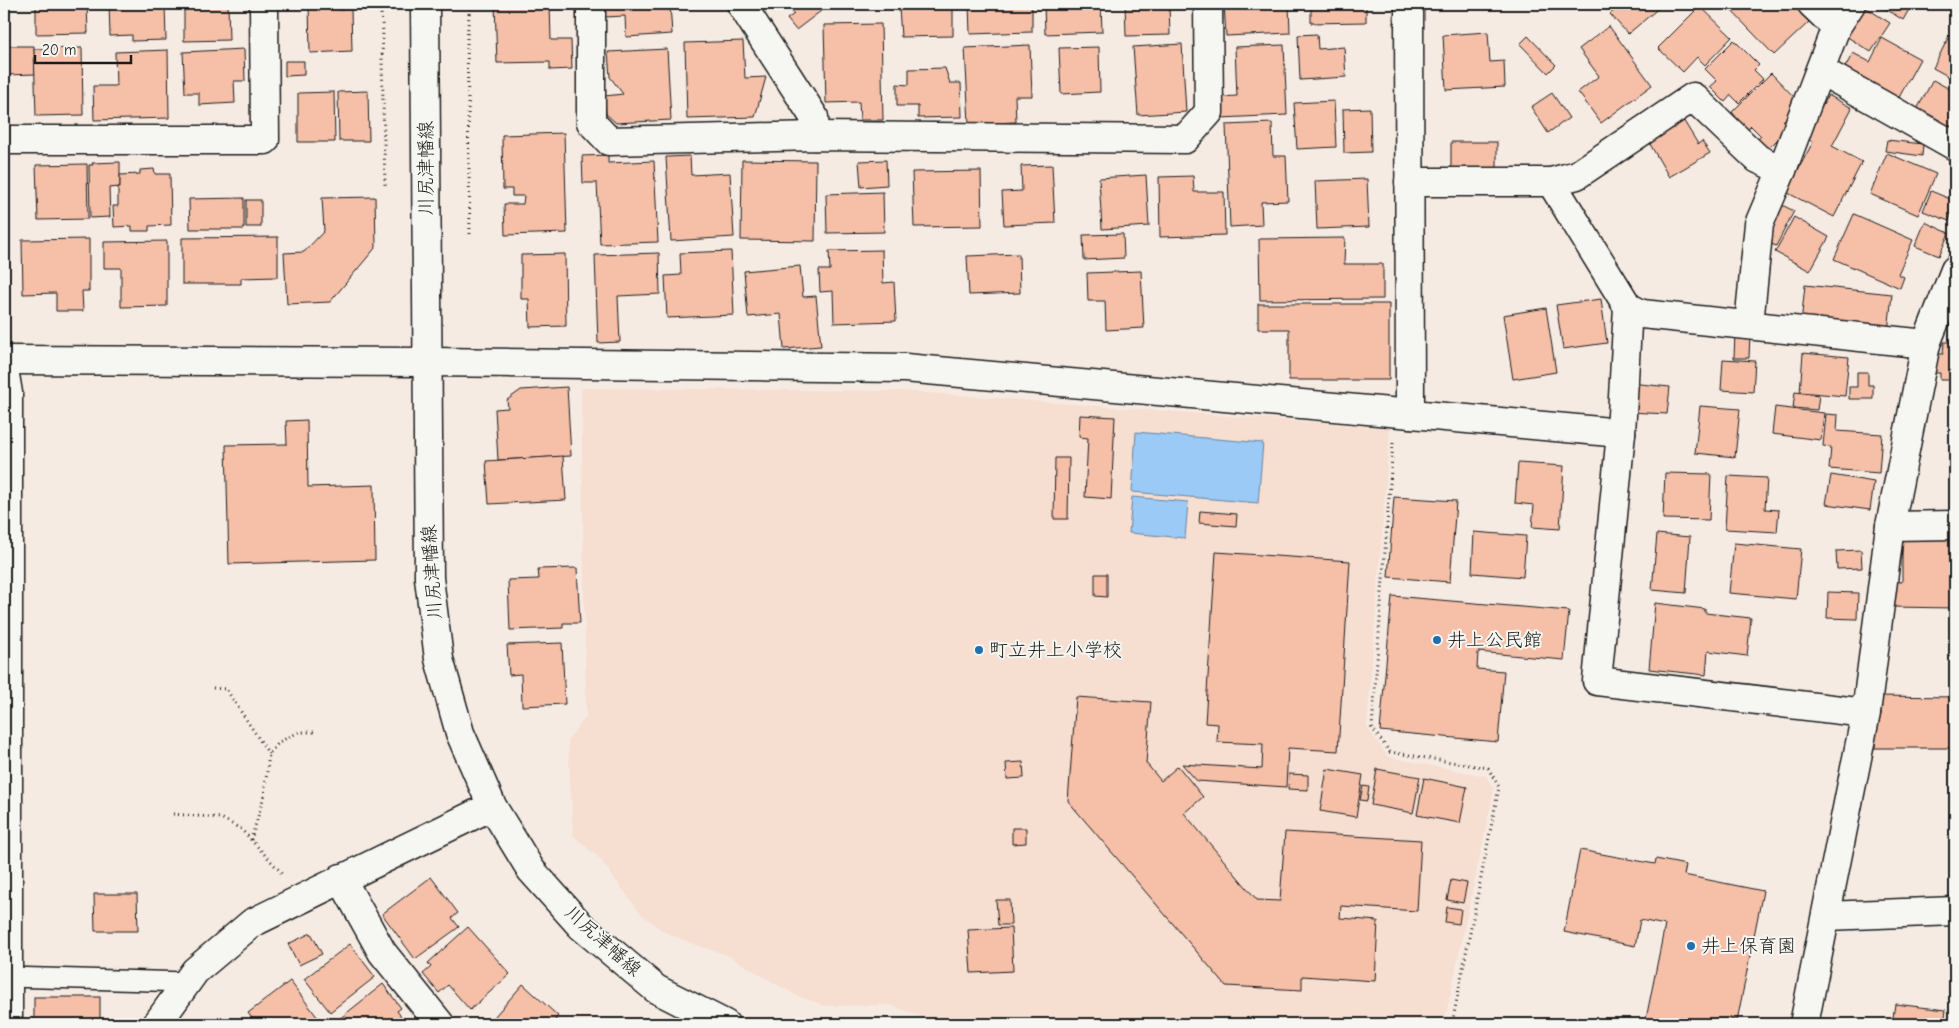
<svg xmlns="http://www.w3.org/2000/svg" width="1959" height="1028" font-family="'Comic Neue','Klee One',sans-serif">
<rect width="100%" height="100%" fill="#f6ebe3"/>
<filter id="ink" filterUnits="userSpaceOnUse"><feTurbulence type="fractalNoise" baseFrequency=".02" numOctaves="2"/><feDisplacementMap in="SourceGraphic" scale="10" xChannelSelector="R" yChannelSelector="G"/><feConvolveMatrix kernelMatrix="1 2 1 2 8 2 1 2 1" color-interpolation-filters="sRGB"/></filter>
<g filter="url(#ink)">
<path fill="#f6ded1" d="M581 388 902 391 1390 428 1367 727 1388 757 1486 776 1494 790 1444 1024H940L891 1005 825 1006 795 995 727 955 693 944 664 932 641 914 600 859 573 835 568 740 586 716Z"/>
<g fill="#9bcaf6" stroke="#68849f">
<path d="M1136 432 1263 443 1258 503 1132 492Z"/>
<path d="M1132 497 1188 502 1185 538 1129 533Z"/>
</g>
<g fill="#f5bfa8" stroke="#1c1c1c">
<path d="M39 4H87L88 33 36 34V6H39Z"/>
<path d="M109 4H165L166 40 132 41V35L110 36Z"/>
<path d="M184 4H228L229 40 184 41Z"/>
<path d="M309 4H339V10L351 9 352 51 310 53Z"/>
<path d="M495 4H550L551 40H571L572 69 550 70V62L497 63Z"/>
<path d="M605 4H670L672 34 626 37 625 16 605 17Z"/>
<path d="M786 4H830L796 30 787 19 794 14Z"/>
<path d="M917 4H953V36L901 37 899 7 919 6Z"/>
<path d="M969 4H1032V32L970 34Z"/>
<path d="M1044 4H1101L1102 32 1045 34Z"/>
<path d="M1125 4H1169L1170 35 1126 36Z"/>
<path d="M1224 4H1289L1290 33 1226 36Z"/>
<path d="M1311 4H1366V22L1311 23Z"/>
<path d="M1622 4H1660L1661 6 1628 34 1610 14Z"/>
<path d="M1733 4H1792L1809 22 1774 55 1729 8Z"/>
<path d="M1860 4 1890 23 1871 52 1838 31Z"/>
<path d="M1882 4H1907L1911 6 1903 20 1881 6Z"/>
<path d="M1700 6 1732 37 1705 65 1697 57 1683 72 1658 48Z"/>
<path d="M881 24 883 120H860L859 102 826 103 824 25Z"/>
<path d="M1609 26 1652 85 1601 123 1578 92 1599 76 1579 49Z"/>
<path d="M1488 32 1490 62 1504 61 1505 87 1446 90 1443 35Z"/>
<path d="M1951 32 1955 34V80L1933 68Z"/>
<path d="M1317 34 1318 49 1344 47 1346 77 1300 80 1298 35Z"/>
<path d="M1528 36 1556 65 1548 73 1520 44Z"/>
<path d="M1882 38 1920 59 1897 101 1843 71 1853 53 1870 62Z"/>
<path d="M1734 40 1759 65 1754 70 1763 79 1739 103 1731 95 1725 102 1710 87 1717 81 1705 69Z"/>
<path d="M743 41 745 78 766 77 755 117 687 119 685 43Z"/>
<path d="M1182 44 1186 112 1138 115 1133 47Z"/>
<path d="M1030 45 1032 96H1015L1016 122 969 124 965 48Z"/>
<path d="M1284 45 1287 115 1220 118 1219 97 1237 96 1235 47Z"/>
<path d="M7 46H34L35 74 7 75Z"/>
<path d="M1099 47 1100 92 1061 94 1059 48Z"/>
<path d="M82 48 83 115 36 116 34 49Z"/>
<path d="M244 49 245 81H234L235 103 199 105V93H185L183 52Z"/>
<path d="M667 49 671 120 616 123 606 114 605 96 623 94 610 77 608 52Z"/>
<path d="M168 50 169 118 94 120 93 86H116L115 52Z"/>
<path d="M285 61H304V75L285 76Z"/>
<path d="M945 68 950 83H961L962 117 918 118V106H897V84L909 85V69Z"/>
<path d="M1771 73 1796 99 1789 106 1794 110 1783 121 1789 128 1764 153 1754 143 1761 136 1751 126 1744 133 1731 121 1736 117 1732 112Z"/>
<path d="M1933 80 1955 92V131L1916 111Z"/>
<path d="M368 91 369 141H339L338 92Z"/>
<path d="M334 92 335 142H298V93Z"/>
<path d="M1552 93 1569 118 1548 133 1531 107Z"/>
<path d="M1828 95 1852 108 1832 146 1862 162 1834 217 1786 192 1813 142 1806 138Z"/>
<path d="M1334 101 1336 147 1297 149 1294 103Z"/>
<path d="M1370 108 1371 152 1344 153 1343 109Z"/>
<path d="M1682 118 1698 144 1702 141 1710 153 1669 177 1647 139Z"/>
<path d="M1272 123 1273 156H1286L1288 201 1261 202 1262 225 1230 227 1226 125Z"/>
<path d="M564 133 567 233 505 235 504 204H523L524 196H512V189H503L502 135Z"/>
<path d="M1887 140 1923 144 1922 156 1885 151Z"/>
<rect x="1451" y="142" width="46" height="28"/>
<path d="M1887 153 1936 174 1918 215 1870 194Z"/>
<path d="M608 155V163L654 161 658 242 600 244 597 183H583L582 156Z"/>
<path d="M690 156 691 175 730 173 734 237 671 241 666 157Z"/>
<path d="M742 160 816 161 815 241 741 240Z"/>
<path d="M886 160 887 185 861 187 859 161Z"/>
<path d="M120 162V187L109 188 110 217 90 218 89 165H93L92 163Z"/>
<path d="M87 164 88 219 38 220 36 165Z"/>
<path d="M1052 165 1055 223 1004 225 1002 192 1022 191 1021 166Z"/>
<path d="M154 169 155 174H170L171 225 149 226V231H132V226L114 227 113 206H118V187H120V175L140 174V170Z"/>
<path d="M981 171 982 226 914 227 912 172Z"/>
<path d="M1146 175 1149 226 1102 229 1099 178Z"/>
<path d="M1193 176 1194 192H1224L1225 235 1160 237 1159 177Z"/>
<path d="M1367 179 1369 227 1317 229 1315 181Z"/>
<path d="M1931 191 1955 201 1949 221 1923 211Z"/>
<path d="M883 192 884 232 827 233 826 194Z"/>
<path d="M375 197 376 247 330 302 287 304 284 253 304 252 324 231 322 198Z"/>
<path d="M244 198V229H190L189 199Z"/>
<rect x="246" y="200" width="15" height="27"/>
<path d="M1778 203 1794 211 1776 246 1760 239Z"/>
<path d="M1854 214 1913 240 1898 274 1904 277 1900 288 1834 259Z"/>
<path d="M1794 217 1829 237 1810 271 1775 252Z"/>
<path d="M1925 222 1949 233 1939 256 1915 246Z"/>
<path d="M1123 234 1124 258 1084 260 1083 235Z"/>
<path d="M278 237V277L241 278V284H182V238Z"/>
<path d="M1345 238 1344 264H1383V299L1260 300 1259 239Z"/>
<path d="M89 239V291H82L83 311H56V293L23 294 22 240Z"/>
<path d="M167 241V306L121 307V268H104V242Z"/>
<path d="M882 250 883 283 894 282 896 321 834 323 833 291 820 292 819 270H830L829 251Z"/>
<path d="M731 251 734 315 667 318 665 276 681 275 680 253Z"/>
<path d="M659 253 660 294 618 296 620 342 598 343 595 255Z"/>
<path d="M565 254 566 326 530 327 529 299H521V255Z"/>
<path d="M1019 254 1020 293 969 295 967 256Z"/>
<path d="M800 266 803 297 816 296 821 346 784 349 781 314 748 317 744 271Z"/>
<path d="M1141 271 1144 328 1106 330 1105 301H1088L1087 273Z"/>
<path d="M1805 285 1892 294 1888 332 1801 323Z"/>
<path d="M1601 299 1607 343 1563 349 1556 305Z"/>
<path d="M1258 304H1389V380H1289V329H1258Z"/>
<path d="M1546 308 1556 372 1513 379 1503 315Z"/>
<path d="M1735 332 1750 333 1749 358H1734Z"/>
<path d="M1944 342H1955V380H1940V373H1934V354H1943Z"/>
<path d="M1803 353 1849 357 1845 396 1800 392Z"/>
<path d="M1723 359 1755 361 1753 392 1721 390Z"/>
<path d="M1857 372H1868V385H1873V399H1849V387H1857Z"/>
<path d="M1630 383 1670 387 1667 414 1629 412Z"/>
<path d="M567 387 571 456 498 460 495 409 508 408 507 400 521 390Z"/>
<path d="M1795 392 1819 395 1817 410 1793 408Z"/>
<path d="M1700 406 1740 409 1735 457 1695 453Z"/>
<path d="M1775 407 1824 413 1821 440 1772 434Z"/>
<path d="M1826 414 1838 415 1837 431 1882 434 1879 473 1829 469 1831 447 1823 446Z"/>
<path d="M1080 415 1115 417 1111 499 1085 497 1088 438 1079 437Z"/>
<path d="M307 420 308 487 374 485 375 560 229 564 226 445 287 444 286 421Z"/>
<path d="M563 456 566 500 489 504 486 461Z"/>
<path d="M1055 458H1069L1068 519H1054Z"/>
<path d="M1518 463 1564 466 1560 529 1532 527 1534 505 1515 503Z"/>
<path d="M1665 473 1711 474 1709 520 1663 519Z"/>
<path d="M1831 475 1874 482 1870 510 1826 504Z"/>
<path d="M1728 476 1767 478 1765 509 1779 510 1777 532 1725 529Z"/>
<path d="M1394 497 1456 501 1450 582 1388 577Z"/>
<path d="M1200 511 1237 514 1236 526 1199 523Z"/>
<path d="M1474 532 1526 536 1523 577 1472 573Z"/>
<path d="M1657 534 1690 537 1686 593 1652 590Z"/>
<path d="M1902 537H1955V608L1891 607 1890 581 1902 582Z"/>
<path d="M1734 543 1801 549 1796 599 1729 593Z"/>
<path d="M1861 550 1862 568 1837 569 1836 551Z"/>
<path d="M1216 552 1350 561 1338 751 1288 748 1286 787 1197 781 1182 764 1262 769 1263 744 1217 742 1218 724 1205 723Z"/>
<path d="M577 568 580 623H563V628L510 630 508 580 539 579 538 569Z"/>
<path d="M1095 574H1107V597L1095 596Z"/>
<path d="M1828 592 1858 593 1857 619 1827 618Z"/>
<path d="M1392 596 1569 611 1564 660 1478 652 1477 669 1504 671 1498 742 1380 731Z"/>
<path d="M1655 603 1705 609V613L1751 618 1747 656 1708 651 1706 675 1649 669Z"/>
<path d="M562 643 565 704 522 706 521 674 509 675 507 645Z"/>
<path d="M1876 696 1955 697V748H1875Z"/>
<path d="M1076 697 1151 702 1146 763 1161 781 1178 766 1203 797 1184 813 1257 900 1280 901 1285 832 1421 840 1417 911 1341 906 1340 918 1378 921 1375 981 1302 976V990L1226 986 1068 801Z"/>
<path d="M1023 762 1024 778 1007 779 1006 763Z"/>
<path d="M1953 766H1955V893H1952Z"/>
<path d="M1327 769 1363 775 1356 817 1320 811Z"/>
<path d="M1377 769 1420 777 1413 813 1371 805Z"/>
<path d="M1289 774 1308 775V790L1288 789Z"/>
<path d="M1424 778 1467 787 1460 823 1417 815Z"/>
<path d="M1363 786 1369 787 1367 801 1360 800Z"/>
<path d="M1012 828H1026V843L1012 844Z"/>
<path d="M1580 850 1655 864 1656 859 1686 865 1684 875 1763 891 1737 1021 1731 1019 1730 1024H1645L1665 925 1640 920 1635 946 1564 932Z"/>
<path d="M431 877 458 913 452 918 459 927 415 959 382 914Z"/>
<path d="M1451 880 1467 883 1463 903 1447 900Z"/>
<path d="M94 894H137L138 931H95Z"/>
<path d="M996 900H1010L1011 925H998Z"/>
<path d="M1447 907 1461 909 1459 924 1445 922Z"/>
<path d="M468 927 510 974 470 1010 448 985 439 993 423 974 431 967 428 963Z"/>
<path d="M1011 928 1013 971 971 973 968 930Z"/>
<path d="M311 933 322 954 299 965 288 944Z"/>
<path d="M350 944 375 977 330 1012 304 979Z"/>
<path d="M290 981 318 1018 311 1024H256L248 1013Z"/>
<path d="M383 984 401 1008 397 1011 407 1024H333Z"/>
<path d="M523 984 558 1016 555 1019 561 1024H488Z"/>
<rect x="34" y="997" width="66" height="27"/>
<path d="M1895 1004 1946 1010 1944 1024H1892Z"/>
</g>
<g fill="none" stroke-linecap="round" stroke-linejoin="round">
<defs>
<path id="service" d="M8 977 187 982"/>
<g id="minor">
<path d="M591 4V122L609 141 815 136 1185 139 1209 112 1208 4"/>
<path d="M741 4 814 117 815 136"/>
<path d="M1812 4 1836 27"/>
<path d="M1820 70 1955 146"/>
<path d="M4 140H265L264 4"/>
<path d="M1409 182H1551L1577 175 1693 97 1758 159 1782 170 1836 27 1851 4"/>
<path d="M1551 182 1628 307 1621 433 1597 681 1866 713"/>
<path d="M1628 307 1642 314 1926 344"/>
<path d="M1749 324 1759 224 1782 170"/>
<path d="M428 362 905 368 1621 433"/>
<path d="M4 369 8 393V1024"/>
<path d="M1890 526 1955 525"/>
<path d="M341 878 382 952 440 1024"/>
<path d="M1826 916 1955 911"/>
<path d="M1804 1024 1866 713 1890 526 1926 344 1955 270"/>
</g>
<g id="tertiary">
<path d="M1409 4 1410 414"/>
<path d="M4 360 428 362"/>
<path d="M157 1024 195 971 252 923 492 806"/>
</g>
<path id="secondary" d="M425 4 429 578 439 659 460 733 492 806 531 870 581 926 656 989 725 1024"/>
</defs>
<use href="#service" stroke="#1c1c1c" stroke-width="22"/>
<use href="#minor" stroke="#1c1c1c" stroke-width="31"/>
<use href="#tertiary" stroke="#1c1c1c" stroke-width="31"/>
<use href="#secondary" stroke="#1c1c1c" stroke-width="31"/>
<g stroke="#1c1c1c" stroke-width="3" stroke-dasharray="1 4" stroke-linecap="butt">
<path d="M380 4 383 32 382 58 385 185"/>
<path d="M470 234 467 37 470 4"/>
<path d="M1393 443 1372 728 1390 752 1488 768 1499 787 1452 1024"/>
<path d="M213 688 226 689 269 754"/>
<path d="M173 814 221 818 241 829 279 870 283 876"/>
<path d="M251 840 264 796 269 754 279 742 299 732H315"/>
</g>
<use href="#service" stroke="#f6f6f2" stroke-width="19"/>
<use href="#minor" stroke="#f6f6f2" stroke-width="28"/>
<use href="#tertiary" stroke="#f6f6f2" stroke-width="28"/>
<use href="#secondary" stroke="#f6f6f2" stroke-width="28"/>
</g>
</g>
<g fill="#1f6fb2" stroke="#f6f6f2" stroke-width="2">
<circle cx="1437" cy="640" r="5"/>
<circle cx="979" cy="650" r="5"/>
<circle cx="1691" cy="946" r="5"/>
</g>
<g text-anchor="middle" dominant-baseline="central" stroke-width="4" stroke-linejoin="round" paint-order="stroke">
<g font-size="19" fill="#1c1c1c" stroke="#f6f6f2">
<text transform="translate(426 168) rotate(-90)">川尻津幡線</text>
<text transform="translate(432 572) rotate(-94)">川尻津幡線</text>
<text transform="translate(603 941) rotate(42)">川尻津幡線</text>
</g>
<g font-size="19" fill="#1c1c1c" stroke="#f6f6f2" text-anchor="start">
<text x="1447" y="640">井上公民館</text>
<text x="989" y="650">町立井上小学校</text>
<text x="1701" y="946">井上保育園</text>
</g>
</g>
<rect width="1959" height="1028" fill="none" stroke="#f6f6f2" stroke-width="20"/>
<rect x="10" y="10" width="1939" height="1008" fill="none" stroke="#1c1c1c" stroke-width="2" filter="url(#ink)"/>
<path d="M35 55v8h96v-8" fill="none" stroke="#1c1c1c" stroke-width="2.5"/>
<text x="42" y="55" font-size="15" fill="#1c1c1c" stroke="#f6f6f2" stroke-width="4" paint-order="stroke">20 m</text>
</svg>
